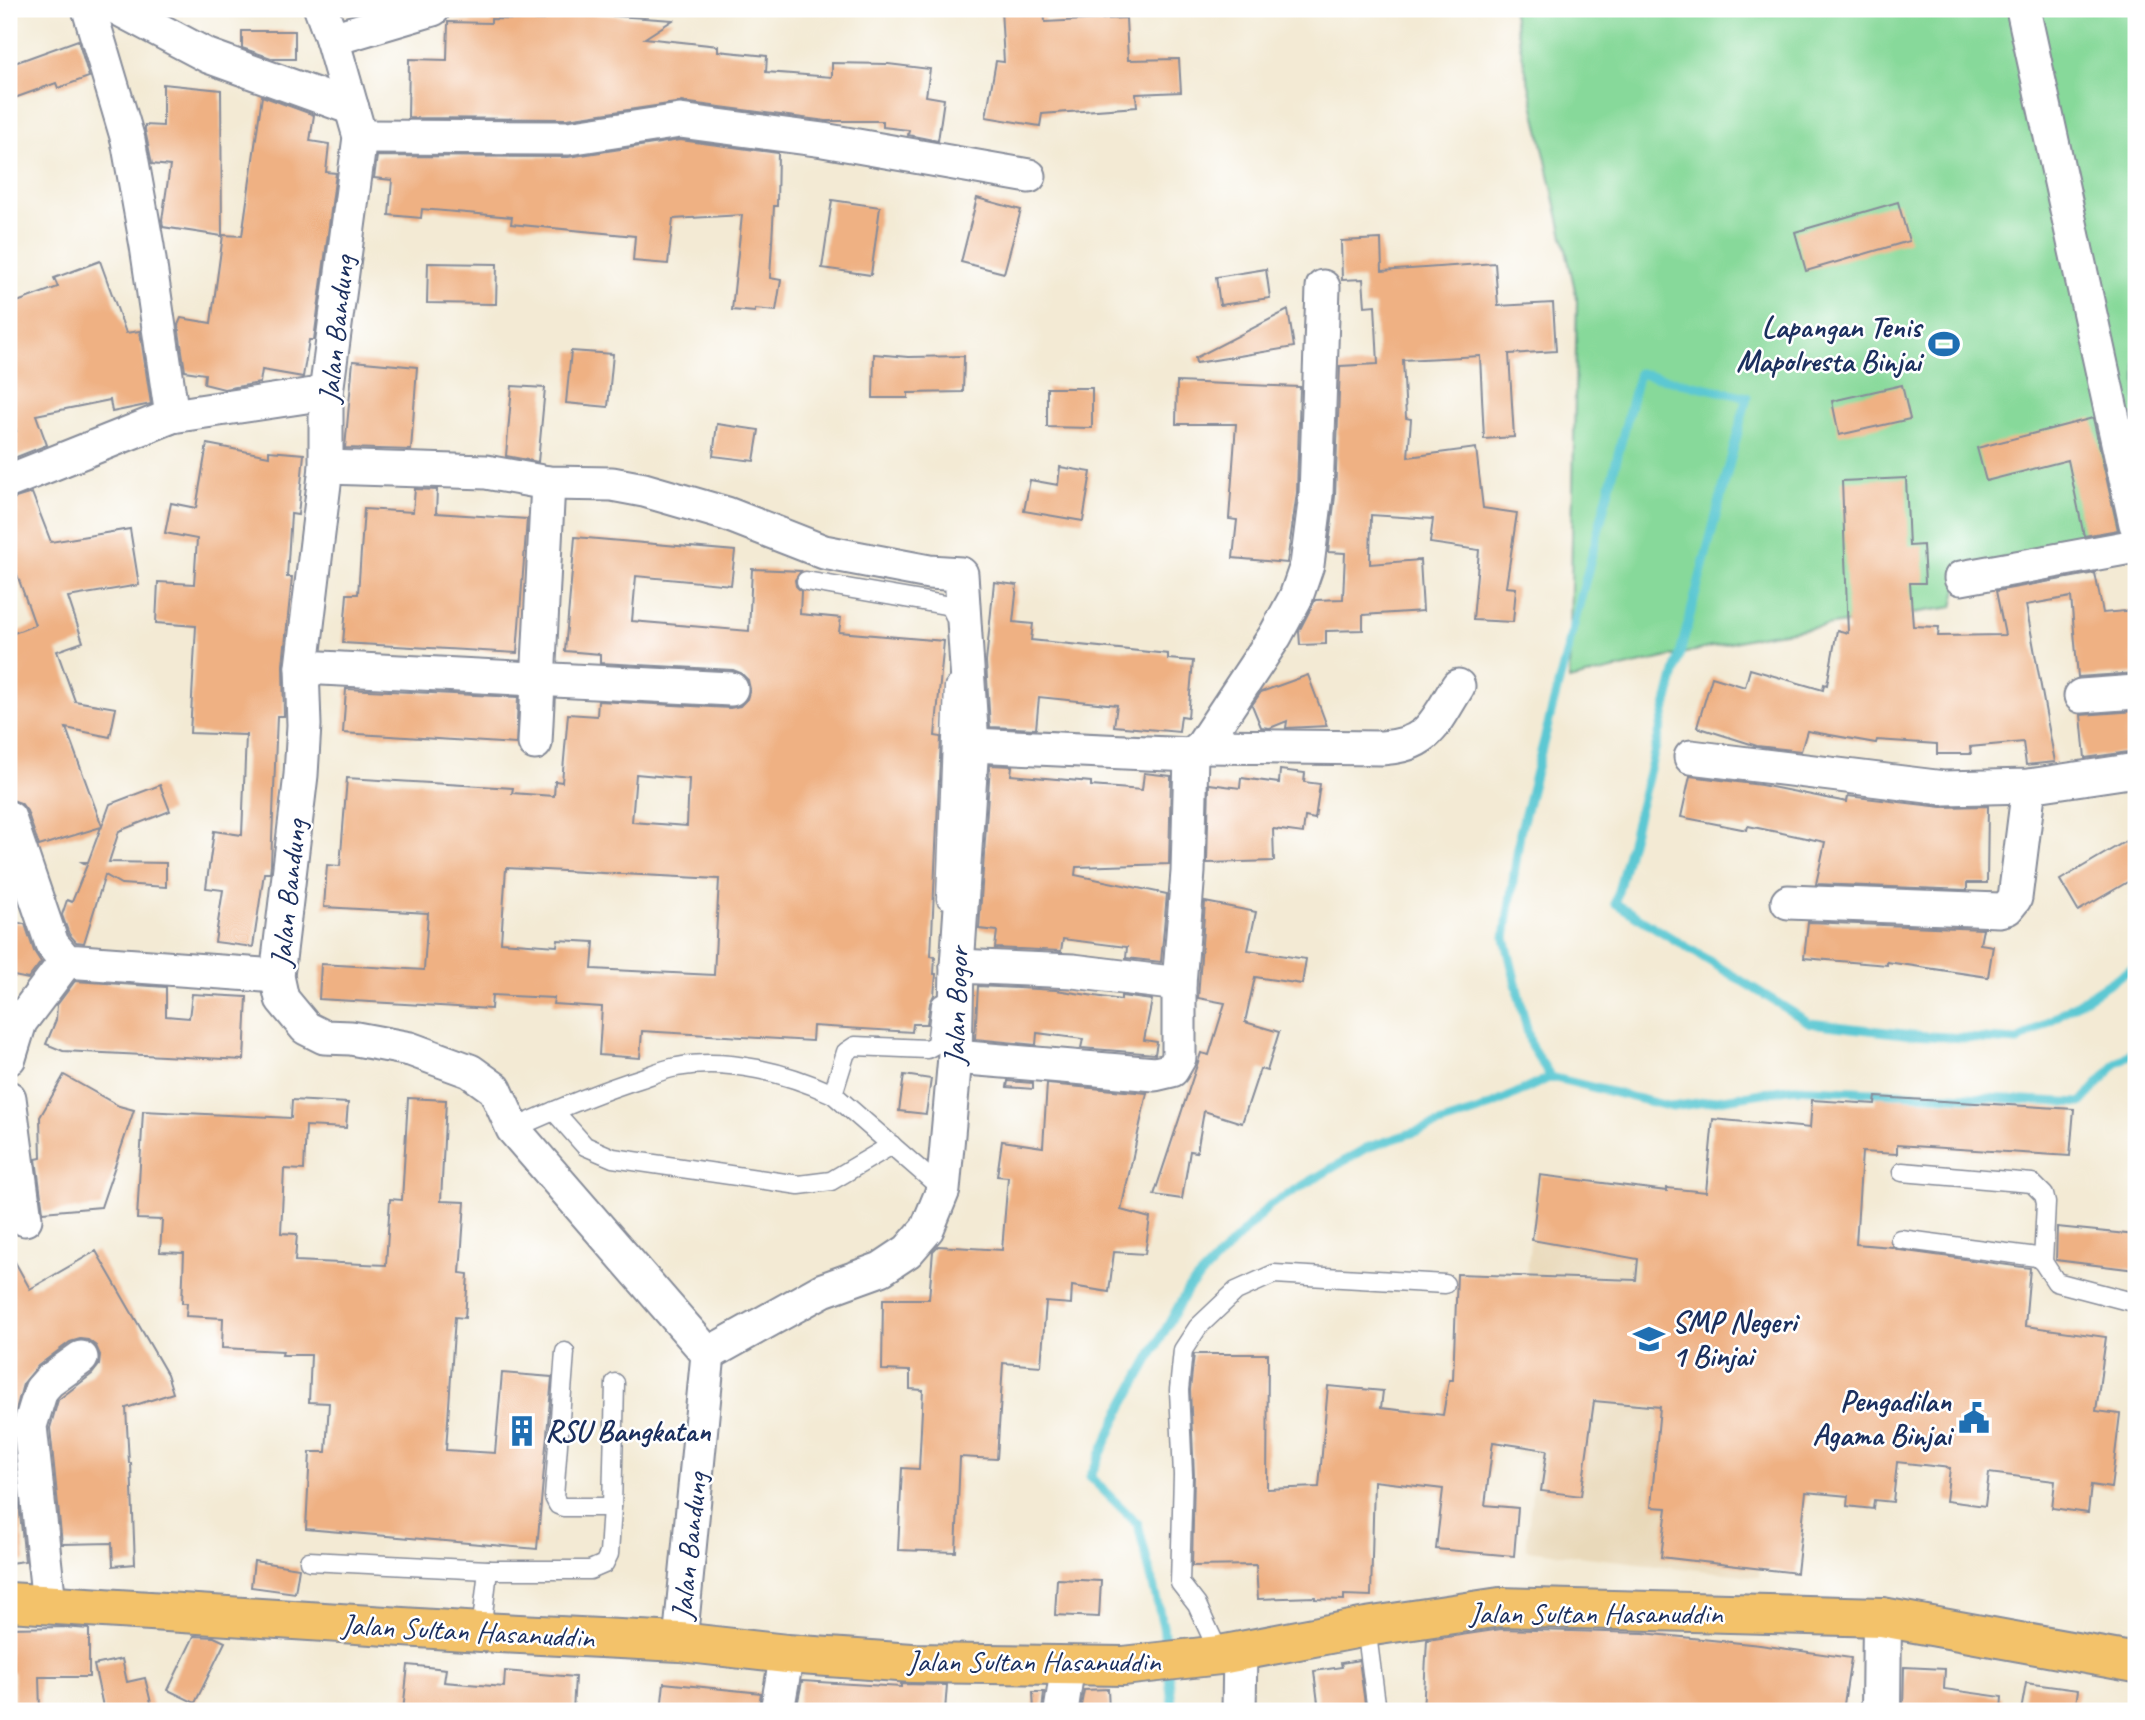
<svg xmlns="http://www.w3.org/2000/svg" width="2145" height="1720" font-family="Caveat,sans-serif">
<rect width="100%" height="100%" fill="#fff"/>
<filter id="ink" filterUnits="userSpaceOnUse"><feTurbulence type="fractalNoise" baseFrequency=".0143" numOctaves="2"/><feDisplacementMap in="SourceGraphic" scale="14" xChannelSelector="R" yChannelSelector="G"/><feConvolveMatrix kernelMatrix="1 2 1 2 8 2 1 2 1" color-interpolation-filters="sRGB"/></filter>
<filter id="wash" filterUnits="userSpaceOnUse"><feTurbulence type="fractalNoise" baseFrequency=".00686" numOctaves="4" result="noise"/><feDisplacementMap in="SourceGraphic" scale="28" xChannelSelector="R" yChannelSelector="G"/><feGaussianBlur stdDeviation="1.57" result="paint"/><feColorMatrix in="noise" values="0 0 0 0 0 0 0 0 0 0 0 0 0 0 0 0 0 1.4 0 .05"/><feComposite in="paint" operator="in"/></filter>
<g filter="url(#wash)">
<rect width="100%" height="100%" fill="#f3ead4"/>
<path fill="#e9d9ba" d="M1537 1173 1741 1194 1787 1238 1759 1577 1526 1550 1536 1457 1516 1454 1522 1387 1525 1294Z"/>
<path fill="#87d99a" stroke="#51847c" stroke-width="2" d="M1512 9H2136V540L1960 575 1953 607 1764 635 1569 680 1577 299Z"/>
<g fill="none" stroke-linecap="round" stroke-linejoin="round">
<g stroke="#5bc8d3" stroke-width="9">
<path d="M2136 966 2018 1041 1912 1035 1810 1023 1615 903 1747 397 1639 373 1520 833 1505 938 1531 1046 1551 1077 1672 1107 1795 1088 2081 1103 2116 1064 2136 1049"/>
<path d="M1166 1653 1163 1626 1138 1524 1090 1477 1122 1408 1188 1289 1270 1205 1366 1148 1479 1111 1551 1077"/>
<path d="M1168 1670 1173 1711"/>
</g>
</g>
<g id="blocks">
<g fill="#efb183" fill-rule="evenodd">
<path d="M1001 9H1044L1045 22 1126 18 1128 60 1179 59 1181 92 1136 94 1137 107 1042 114 1040 126 986 117 996 61 1004 62Z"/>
<path d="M544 11 673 20 645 38 718 46V51L767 56 766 72 832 77V63L888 64 930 69 926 96 944 99 938 141 908 135 909 130 883 127V121H826L682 102 567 119 408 118 409 59 447 60 448 22 491 23V19L543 20Z"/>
<path d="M242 31H295V59H274L242 48Z"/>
<path d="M78 40 89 77 58 88 56 83 9 100V65Z"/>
<path d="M163 84 221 90 222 236 163 227 162 220 170 166 152 164 145 130V125L163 126Z"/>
<path d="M262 96 314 115 310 141 329 144 326 172 336 173 314 340H309L303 377 262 370 260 383 224 389 204 384 205 374 185 371 178 325 181 318 211 323 223 235 242 236Z"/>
<path d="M680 140 778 153 777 206H774L770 278 781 280 776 311 755 309V312L732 310 742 215 673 219 668 264 633 261 635 236 511 224 512 217 422 209 421 218 389 215 392 180 374 178 377 156 568 157Z"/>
<path d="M977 198 1021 210 1004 273 961 262Z"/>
<path d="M832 200 880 207 871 275 822 268Z"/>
<path d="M1898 202 1909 241 1806 271 1795 232Z"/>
<path d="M1381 239 1382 271 1495 263 1498 306 1553 303 1556 351 1509 354 1514 437 1484 439 1480 356 1403 360 1406 418 1411 419 1408 457 1476 448 1483 508 1517 513 1506 587 1516 588 1513 622 1473 620 1479 550 1430 543 1433 519 1371 515 1370 564 1420 560 1423 611 1363 615V630L1326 631V644L1300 645 1299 631 1315 600 1343 599 1345 553 1328 552 1335 496 1340 366 1378 364 1375 305 1365 306 1363 279 1342 280 1341 241Z"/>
<path d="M100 261 126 333 140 331 151 404 112 412 110 400 36 415 47 445 9 460V433L16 431 9 411V305L58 287 54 278Z"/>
<path d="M428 263 497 264 496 304 427 303Z"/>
<path d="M1266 269 1270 298 1220 305 1216 277Z"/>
<path d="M1288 310 1294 347 1196 363 1195 358Z"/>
<path d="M571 351 613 354 608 407 566 403Z"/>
<path d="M874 354 908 357 964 356 963 392 908 393V398H873Z"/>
<path d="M353 361 417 367 411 450 345 448Z"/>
<path d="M1177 382 1300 387 1297 493 1287 563 1233 558 1237 520 1229 519 1236 424H1176Z"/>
<path d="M1902 385 1910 419 1839 435 1832 401Z"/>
<path d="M512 386 545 388 538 462 506 456Z"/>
<path d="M1047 388H1092V428L1047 427Z"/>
<path d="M2093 418 2118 530 2084 536 2068 460 1986 481 1977 448Z"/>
<path d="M717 424 759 430 754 461 713 456Z"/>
<path d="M207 444 269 456V451L304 454 298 515 291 514 287 577H292L283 665 284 716H277L271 864 270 873H264L253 947 215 942 223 890 206 888 214 831 242 835 246 735 190 733 196 626 156 623 158 582 194 584 197 539 165 533 171 503 196 508Z"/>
<path d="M1060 467 1091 472 1083 521 1024 511 1030 480 1058 485Z"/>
<path d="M1906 478 1909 546 1923 545 1925 583H1910L1913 626 1939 627 1938 636 2005 635 1996 591 2095 573 2103 613 2136 610V673L2078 677 2071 597 2026 605 2055 762 2026 765 2023 742 1970 747 1971 754H1937V744L1877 740 1876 743 1807 731 1801 751 1757 746 1697 727 1712 677 1745 687 1750 669 1823 690 1824 684 1827 685 1837 630 1848 633 1842 481Z"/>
<path d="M415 489 437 490 436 513 527 519 517 653 343 643 347 594H358L364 509 413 512Z"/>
<path d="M32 493 51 542 130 529 139 585 68 597 83 642 57 651 75 701 116 708 110 737 66 728 102 826 110 804 160 785 170 811 119 831 109 862 166 863V887L121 884 105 875 84 943 76 942 69 934 62 915 67 900 72 902 87 865 82 862H88L101 827 39 846 27 811 21 803 9 799V635L35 625 14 566 9 568V500Z"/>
<path d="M575 537 735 551 731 585 636 576 632 621 749 631 752 569 801 571 795 580 796 586 801 591 800 614 841 618 839 632 944 641 935 736 941 737 931 956 935 957 934 974H936L934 995 930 1003 927 1024H913L912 1032 813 1026 812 1041 642 1031 640 1058 599 1055 602 1007 553 1004 554 998 492 995 491 1009 319 999 321 964 424 970 428 913 324 907 327 865 340 866 347 778 513 788 512 793 554 796 555 781 562 782 568 714 597 716 598 701 730 708 740 706 747 699 750 689 748 680 741 673 733 670 600 663V654L565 651ZM636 774 689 779 687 826 632 822ZM506 868 719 879 714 975 592 969 594 942 558 940 557 946 501 942Z"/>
<path d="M994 582 1017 585 1013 622 1033 624 1031 640 1168 654V659L1193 661 1188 717 1181 716 1179 732 1114 726 1117 705 1039 697 1036 729 990 727 986 662Z"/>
<path d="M1308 675 1327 726 1286 728 1287 721 1270 728 1261 727 1252 705 1261 692Z"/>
<path d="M346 689 518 697 516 744 343 733Z"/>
<path d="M2136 711V751L2085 758 2081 715Z"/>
<path d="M990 765 1012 766 1011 775 1091 782V786L1142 790 1144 773 1171 776 1169 864 1076 867 1075 875 1167 894 1161 962 1126 958 1127 947 1063 939 1061 951 995 948 997 931 979 929Z"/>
<path d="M1280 770 1305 773 1304 782 1320 784 1315 819 1305 817 1303 833 1273 829 1274 861 1207 863 1209 784 1240 788 1241 778 1279 783Z"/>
<path d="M1690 776 1761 785 1847 802 1848 796 1942 807 1988 806 1987 883H1967V890L1816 884 1825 842 1748 826 1747 830 1681 817Z"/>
<path d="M2136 835V877L2078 911 2060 880Z"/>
<path d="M1205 902 1256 912 1248 950 1306 959 1302 984 1255 977 1245 1022 1279 1032 1267 1071 1260 1069 1242 1123 1204 1111 1197 1152 1190 1151 1182 1199 1154 1195 1201 1053 1209 1055 1225 1003 1198 998Z"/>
<path d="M9 921 25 924 34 951 41 962 28 979 9 975Z"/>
<path d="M1808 922 1983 929 1980 944 1993 946 1988 977 1887 962V965L1804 958Z"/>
<path d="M75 981 166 987V1016L189 1018 192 994 247 997 244 1060 63 1051 46 1044 56 1020 57 1005Z"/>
<path d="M978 986 1056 990 1121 1000V996L1152 1000 1144 1040 1157 1042 1155 1054 1081 1048 1083 1039 1037 1033 1036 1045 975 1039Z"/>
<path d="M64 1075 119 1106 134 1110 101 1207 43 1212 36 1159 41 1158 40 1117Z"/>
<path d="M904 1075 931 1079 926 1114 899 1111Z"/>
<path d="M1008 1081 1033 1083V1089L1007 1087Z"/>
<path d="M1047 1084 1147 1093 1121 1210 1150 1218 1145 1254 1114 1252 1109 1292 1072 1286 1071 1304 1046 1302 1041 1366 1003 1363 997 1459 960 1457 956 1552 898 1550 902 1468 919 1469 923 1390 910 1389V1371L882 1370 883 1299H929L933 1251 938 1246 1002 1250 1008 1177 997 1176 1002 1141 1043 1147Z"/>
<path d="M1876 1097 2074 1109 2070 1156 1897 1145V1154L1862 1152 1856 1244 1892 1247 1899 1250 2030 1268 2025 1326 2106 1337 2096 1411 2120 1414 2111 1488 2091 1485 2088 1513 2052 1508 2055 1481 1989 1473 1985 1506 1946 1501 1950 1468 1897 1462 1893 1502 1874 1500 1873 1509 1847 1506 1848 1496 1806 1492 1797 1573 1661 1557 1667 1508 1651 1507 1660 1407 1594 1401 1581 1496 1541 1491 1547 1450 1493 1442 1485 1505 1518 1508 1514 1556 1436 1549 1443 1489 1374 1481 1371 1596 1344 1595V1600L1315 1599V1597L1258 1599 1256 1565 1192 1566 1194 1475 1190 1390 1194 1354H1268L1267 1489 1319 1487 1328 1386 1383 1391 1381 1408 1443 1415 1449 1380H1453L1457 1274 1636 1280 1638 1259 1532 1240 1540 1175 1667 1191V1188L1706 1192 1713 1119 1810 1128 1812 1100 1875 1104Z"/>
<path d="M408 1098 446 1100 441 1201 465 1202 460 1273 468 1274 465 1318 455 1317 446 1450 495 1453 502 1373 552 1377 537 1549 306 1529 310 1452H326L329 1403 309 1402 311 1355H282L283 1351 222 1348 223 1318 186 1316 187 1303H182L184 1253 160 1252 162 1220 137 1219 143 1111 291 1118 292 1100 348 1103 346 1128 306 1126 304 1170 284 1169 281 1233 297 1234 295 1261 386 1265 390 1199 402 1200Z"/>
<path d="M2057 1227 2136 1235V1270L2056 1260Z"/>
<path d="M9 1251 30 1289 96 1251 167 1374 173 1393 126 1408 129 1463H131L135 1564 113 1566 112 1543 62 1544 50 1428 58 1400 92 1374 99 1365 100 1355 96 1346 88 1340 80 1339 70 1342 38 1366 23 1384 11 1428 25 1561 9 1563Z"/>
<path d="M254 1561 299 1568 295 1593 251 1587Z"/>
<path d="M1057 1579 1101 1581 1099 1617 1055 1615Z"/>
<path d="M63 1627 89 1629V1677H39L40 1711H14V1672H9V1628Z"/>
<path d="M1501 1629 1643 1633 1760 1645 1851 1658 1843 1711H1423L1427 1640Z"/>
<path d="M194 1636 214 1637 225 1642 195 1703 168 1690Z"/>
<path d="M122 1659 127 1682 145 1678 152 1707 131 1711H104L94 1665Z"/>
<path d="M1359 1660 1366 1711H1319L1314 1671 1342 1667 1341 1663Z"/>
<path d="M408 1665 446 1669 444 1682 504 1687 505 1671 575 1677 573 1711 478 1709V1711H403Z"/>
<path d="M1904 1667 1945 1669 1944 1689 2002 1697 2001 1711H1903Z"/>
<path d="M802 1681 901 1687V1684L947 1685 945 1711H796Z"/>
<path d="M664 1683 761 1693 758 1711H661Z"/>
<path d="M2026 1683 2078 1690 2075 1711H2021Z"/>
<path d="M1108 1689 1109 1711H1080L1084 1690Z"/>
<path d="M1033 1692H1044L1042 1711H1034Z"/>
</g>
</g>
</g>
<g filter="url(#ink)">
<use href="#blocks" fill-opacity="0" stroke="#878c99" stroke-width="2"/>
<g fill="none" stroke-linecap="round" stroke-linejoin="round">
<defs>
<g id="service">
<path d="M806 581 945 605 951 608 958 623"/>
<path d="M946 899 954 686"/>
<path d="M833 1094 846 1052 855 1046 927 1049 936 1044 941 1004"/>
<path d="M554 1111 585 1146 613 1158 799 1185 831 1181 892 1145"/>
<path d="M513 1129C555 1110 597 1092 642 1078 653 1074 665 1069 677 1067 728 1057 787 1073 833 1094L943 1190"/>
<path d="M1902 1172 2032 1183 2044 1195 2046 1203 2043 1262"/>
<path d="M1900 1239 2037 1257 2043 1262 2056 1282 2136 1303"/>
<path d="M565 1352 554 1497 558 1505 563 1507H612"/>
<path d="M309 1561 488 1570H590L604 1564 609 1554 612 1507 615 1383"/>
<path d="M1366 1627 1377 1711"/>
<path d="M481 1632 488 1570"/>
<path d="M1220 1655 1197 1605 1180 1583 1183 1475 1179 1390 1183 1350 1198 1327 1236 1291 1274 1274 1445 1284"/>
</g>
<g id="minor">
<path d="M89 9 128 140 147 246 172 416"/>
<path d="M119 9 208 56 352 108"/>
<path d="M321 9 332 39 360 137 326 393V467L302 667 304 725 301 775 277 976 282 999 306 1028 324 1037 351 1038 410 1049 470 1071 495 1089 513 1129 708 1354 680 1642"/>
<path d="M2023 9 2136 524"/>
<path d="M332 39 433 9"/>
<path d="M360 137 568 138 680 121 823 140 1029 176"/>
<path d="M326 467 486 472 548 483 612 484 644 490 727 514 824 552 929 572 961 574 972 745 957 966 955 1057 943 1190 927 1229 908 1251 881 1269 823 1290 708 1354"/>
<path d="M9 481 172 416 326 393"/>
<path d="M1961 578 2136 546"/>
<path d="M302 667 731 689"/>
<path d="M2081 696 2136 692"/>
<path d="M535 743 548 483"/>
<path d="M972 745 1191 755"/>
<path d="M1202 746 1382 748C1430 745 1435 722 1458 686"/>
<path d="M1691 757 1944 788 2029 786 2136 770"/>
<path d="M9 818 52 944 66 961 277 976"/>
<path d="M1788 902 1999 910 2007 908 2015 898 2029 786"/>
<path d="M957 966 1073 971 1179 984"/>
<path d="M955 1057 1155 1074 1172 1070 1179 1058V984L1188 872 1191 755 1202 746 1275 636 1296 597 1307 565 1316 495 1323 287"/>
<path d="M9 1058 20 1022 66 961"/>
<path d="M9 1098 25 1219"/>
<path d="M49 1604 30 1426 41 1390 49 1381 81 1358"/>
<path d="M777 1711 787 1654"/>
<path d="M1061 1711 1068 1665"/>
<path d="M1239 1711 1240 1651"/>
</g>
<path id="tertiary" d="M1881 1711 1882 1617"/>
<path id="primary" d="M9 1602 481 1632 680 1642 787 1654 912 1663 1123 1666 1220 1655 1366 1627 1500 1607 1882 1617 2136 1663"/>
</defs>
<use href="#service" stroke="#878c99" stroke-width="21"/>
<use href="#minor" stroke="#878c99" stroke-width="37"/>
<use href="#tertiary" stroke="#878c99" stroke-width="42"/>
<use href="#primary" stroke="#878c99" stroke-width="42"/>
<use href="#service" stroke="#fff" stroke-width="18"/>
<use href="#minor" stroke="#fff" stroke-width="33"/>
<use href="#tertiary" stroke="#fff" stroke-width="38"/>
<use href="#primary" stroke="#f3c26a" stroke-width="38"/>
</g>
</g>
<defs>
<symbol id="stadium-bare" viewBox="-9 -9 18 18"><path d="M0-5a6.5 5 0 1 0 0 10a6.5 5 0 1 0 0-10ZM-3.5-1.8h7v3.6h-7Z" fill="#1f6fb2" stroke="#fff" stroke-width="2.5" paint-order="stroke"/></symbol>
<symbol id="school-bare" viewBox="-9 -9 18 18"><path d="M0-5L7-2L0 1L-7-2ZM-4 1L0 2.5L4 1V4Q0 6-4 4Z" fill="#1f6fb2" stroke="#fff" stroke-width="2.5" paint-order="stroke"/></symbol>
<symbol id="civic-bare" viewBox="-9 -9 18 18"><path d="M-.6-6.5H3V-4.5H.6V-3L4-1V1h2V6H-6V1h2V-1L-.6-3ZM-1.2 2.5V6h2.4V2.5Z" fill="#1f6fb2" stroke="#fff" stroke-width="2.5" paint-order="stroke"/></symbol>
<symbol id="building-bare" viewBox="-9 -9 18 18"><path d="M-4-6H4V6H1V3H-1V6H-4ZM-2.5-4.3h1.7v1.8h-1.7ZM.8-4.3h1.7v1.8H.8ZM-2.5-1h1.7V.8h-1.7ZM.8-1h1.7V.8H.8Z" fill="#1f6fb2" stroke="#fff" stroke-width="2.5" paint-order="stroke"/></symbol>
</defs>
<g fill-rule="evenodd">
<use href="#stadium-bare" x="1922" y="322" width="44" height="44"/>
<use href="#school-bare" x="1627" y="1317" width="44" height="44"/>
<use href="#civic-bare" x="1952" y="1396" width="44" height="44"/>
<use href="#building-bare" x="500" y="1409" width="44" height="44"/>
</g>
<g text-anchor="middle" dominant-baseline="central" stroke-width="5" stroke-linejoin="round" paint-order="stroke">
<g font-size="30" font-weight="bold" fill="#1b2f5e" stroke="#fff" text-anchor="end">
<text x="1921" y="327">Lapangan Tenis<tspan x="1921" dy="34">Mapolresta Binjai</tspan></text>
<text x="1672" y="1322" text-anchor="start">SMP Negeri<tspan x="1672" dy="34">1 Binjai</tspan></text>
<text x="1951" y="1401">Pengadilan<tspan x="1951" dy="34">Agama Binjai</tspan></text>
<text x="545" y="1431" text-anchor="start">RSU Bangkatan</text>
</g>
<g font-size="30" fill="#1b2f5e" stroke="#fff">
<text transform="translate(336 329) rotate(-84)">Jalan Bandung</text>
<text transform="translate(288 893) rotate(-84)">Jalan Bandung</text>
<text transform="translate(956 1006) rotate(-88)">Jalan Bogor</text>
<text transform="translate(689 1546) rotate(-84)">Jalan Bandung</text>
<text x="1596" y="1613">Jalan Sultan Hasanuddin</text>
<text transform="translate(468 1631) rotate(3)">Jalan Sultan Hasanuddin</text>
<text x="1034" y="1661">Jalan Sultan Hasanuddin</text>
</g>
</g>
<rect width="2145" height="1720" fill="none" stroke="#fff" stroke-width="35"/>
</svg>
